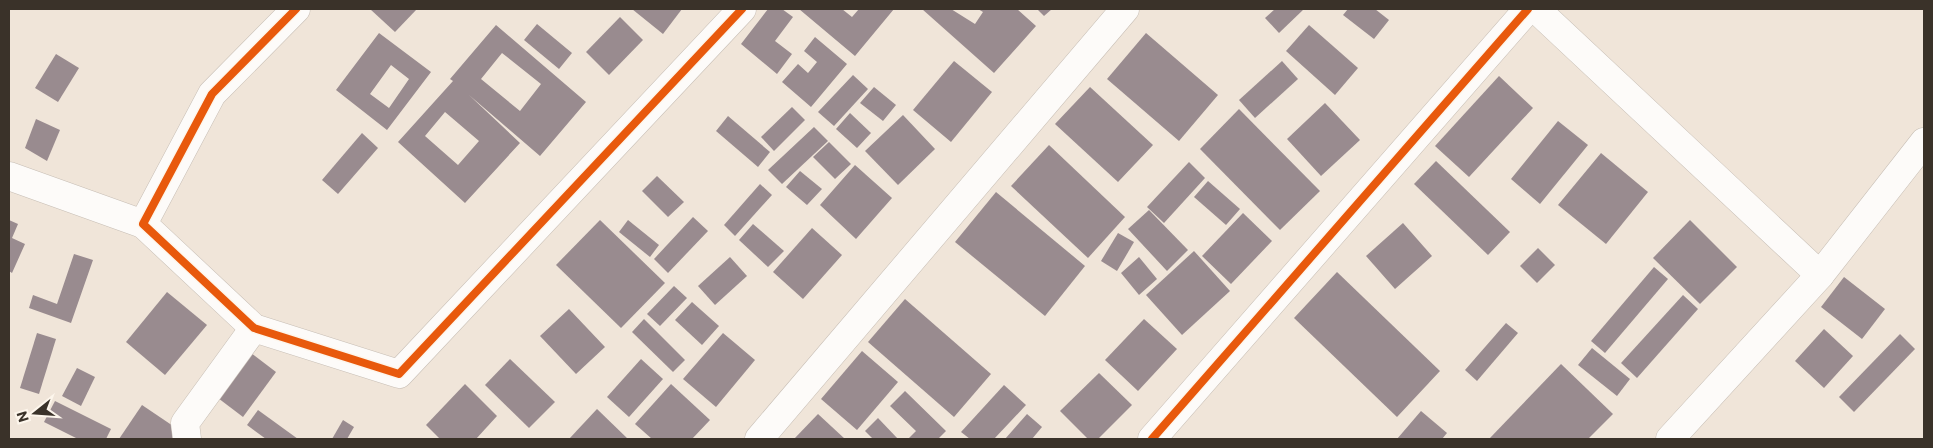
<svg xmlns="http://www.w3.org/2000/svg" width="1933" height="448" font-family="Commissioner,sans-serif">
<rect width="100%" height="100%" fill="#f0e5d9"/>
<g fill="#998b8f" fill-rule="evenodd">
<path d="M370 9H417L395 32Z"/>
<path d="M632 9H682L663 34Z"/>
<path d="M768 9H782L793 17 775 41 792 54 777 74 741 44Z"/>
<path d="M799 9H842L852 17 859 9H894L855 56Z"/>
<path d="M922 9H951L975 24 983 12 978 9H1017L1036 26 994 73Z"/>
<path d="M1037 9H1052L1044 16Z"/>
<path d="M1275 9H1304L1279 33 1265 18Z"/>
<path d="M1348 9H1375L1389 20 1374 39 1343 15Z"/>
<path d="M620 17 643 40 609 75 586 52Z"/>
<path d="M537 24 572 53 559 69 524 40Z"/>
<path d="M496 25 586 102 540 156 469 95 520 143 465 203 398 142 453 81 450 79ZM502 53 541 84 520 111 481 79ZM445 112 479 141 458 165 425 136Z"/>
<path d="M1309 25 1358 68 1335 95 1286 51Z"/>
<path d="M379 33 431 72 387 130 336 90ZM391 65 409 79 389 108 370 94Z"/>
<path d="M1146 33 1218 95 1179 141 1107 79Z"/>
<path d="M815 37 847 64 811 107 782 82 798 64 808 73 817 62 804 51Z"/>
<path d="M56 54 79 68 58 102 35 88Z"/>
<path d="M954 61 992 92 951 142 913 110Z"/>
<path d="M1282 61 1298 79 1255 118 1239 100Z"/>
<path d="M853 75 868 89 834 126 818 112Z"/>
<path d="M1499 76 1533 108 1469 177 1435 146Z"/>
<path d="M874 87 896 105 883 121 860 103Z"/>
<path d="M1090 87 1153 145 1118 182 1055 124Z"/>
<path d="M1325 103 1360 140 1321 176 1287 139Z"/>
<path d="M792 107 805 120 774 151 761 137Z"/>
<path d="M1239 109 1320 191 1280 230 1200 149Z"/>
<path d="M850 113 871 133 857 148 836 129Z"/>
<path d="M903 115 935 149 898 185 865 151Z"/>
<path d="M728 116 770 152 758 167 716 131Z"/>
<path d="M36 119 60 130 47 161 25 148Z"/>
<path d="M1558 121 1588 145 1540 204 1511 179Z"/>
<path d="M814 127 828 141 782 184 768 170Z"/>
<path d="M362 133 378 148 338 194 322 180Z"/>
<path d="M829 142 851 164 835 179 813 157Z"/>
<path d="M1049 145 1125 217 1088 258 1011 186Z"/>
<path d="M1601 153 1648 192 1606 244 1558 205Z"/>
<path d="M1436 161 1510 232 1488 255 1414 184Z"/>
<path d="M1189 162 1205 178 1164 223 1147 207Z"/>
<path d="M855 165 892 198 856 239 820 205Z"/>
<path d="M800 171 822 189 807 205 786 187Z"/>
<path d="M657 176 684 202 668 217 642 191Z"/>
<path d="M1208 181 1240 209 1226 225 1194 197Z"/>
<path d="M760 184 772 195 735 236 724 225Z"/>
<path d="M996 192 1085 266 1045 316 955 242Z"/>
<path d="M1149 210 1188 250 1167 271 1128 229Z"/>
<path d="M1243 213 1272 241 1231 284 1202 256Z"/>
<path d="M693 217 708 231 668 273 654 259Z"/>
<path d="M9 220 18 224 12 238 25 244 12 273 9 271Z"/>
<path d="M600 220 665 283 621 328 556 265Z"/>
<path d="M628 220 659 245 650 257 619 232Z"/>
<path d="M1690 220 1737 267 1700 304 1653 258Z"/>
<path d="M1403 223 1432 256 1395 289 1366 256Z"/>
<path d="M753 224 784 251 768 267 739 240Z"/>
<path d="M812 228 842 255 803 299 773 272Z"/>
<path d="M1118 233 1134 242 1117 271 1101 261Z"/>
<path d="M1538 248 1555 265 1537 283 1520 266Z"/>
<path d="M1194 251 1230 291 1182 335 1146 295Z"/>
<path d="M74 254 93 260 71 323 29 308 33 295 57 304Z"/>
<path d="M730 257 747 276 715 305 698 286Z"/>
<path d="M1139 257 1157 279 1139 295 1121 273Z"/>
<path d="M1654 267 1668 279 1605 353 1591 341Z"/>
<path d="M1337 272 1440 371 1397 417 1294 318Z"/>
<path d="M1844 277 1885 309 1862 339 1821 307Z"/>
<path d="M674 286 687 298 660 326 647 314Z"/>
<path d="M167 292 207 325 165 375 126 342Z"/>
<path d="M1683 295 1698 309 1637 378 1621 363Z"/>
<path d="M905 299 991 374 954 417 868 342Z"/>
<path d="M692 302 719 326 702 345 675 320Z"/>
<path d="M569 309 605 347 576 374 540 336Z"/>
<path d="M644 319 685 360 673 372 632 332Z"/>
<path d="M1144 319 1177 349 1138 391 1105 360Z"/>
<path d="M1506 323 1518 333 1477 381 1465 370Z"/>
<path d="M1824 329 1853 356 1824 388 1795 361Z"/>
<path d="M37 333 56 339 39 394 20 388Z"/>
<path d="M723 333 755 360 716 407 683 379Z"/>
<path d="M1900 334 1915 349 1854 412 1839 397Z"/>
<path d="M1592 348 1630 379 1617 396 1578 365Z"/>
<path d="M862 351 898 382 857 430 821 399Z"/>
<path d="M251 353 276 372 243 417 218 398Z"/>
<path d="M510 359 555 402 529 428 485 385Z"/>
<path d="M641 359 663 379 629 417 607 397Z"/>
<path d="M1561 364 1613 414 1588 439H1489Z"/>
<path d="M77 368 95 377 81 406 62 396Z"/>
<path d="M1099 373 1132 405 1098 439H1088L1060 411Z"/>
<path d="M465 384 497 416 476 439H440L426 425Z"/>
<path d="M671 384 710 420 692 439H652L635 424Z"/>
<path d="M1004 385 1026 405 994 439H970L961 432Z"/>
<path d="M905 391 946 431 938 439H908L916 431 890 406Z"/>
<path d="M55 401 111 429 106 439H78L44 422Z"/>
<path d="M142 405 179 430 172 439H119Z"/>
<path d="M597 409 628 439H569Z"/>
<path d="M258 410 298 439H266L247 425Z"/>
<path d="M1421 411 1447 433 1442 439H1397Z"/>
<path d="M818 414 845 439H794Z"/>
<path d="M1027 414 1042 427 1032 439H1005Z"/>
<path d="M878 418 898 439H873L865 431Z"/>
<path d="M343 420 354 427 347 439H332Z"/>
</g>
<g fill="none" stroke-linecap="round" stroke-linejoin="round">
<defs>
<g id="minor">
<path d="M296 9 212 94 143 224 254 328 399 374 742 9"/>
<path d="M1536 9 1820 275"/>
<path d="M9 176 143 224"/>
<path d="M187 439 185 423 254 328"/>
<path d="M759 439 1125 9"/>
<path d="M1152 439 1528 9"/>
<path d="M1670 439 1820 275 1924 142"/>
</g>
</defs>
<use href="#minor" stroke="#c7beb5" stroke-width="29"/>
<use href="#minor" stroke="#fdfbf9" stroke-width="28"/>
<defs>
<g id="cycleway">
<path d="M296 9 212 94 143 224 254 328 399 374 742 9"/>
<path d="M1152 439 1528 9"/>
</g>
</defs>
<use href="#cycleway" stroke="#fdf6ec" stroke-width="11"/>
<use href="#cycleway" stroke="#e8590c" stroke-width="8"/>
</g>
<rect width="1933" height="448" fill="none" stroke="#3a3229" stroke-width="20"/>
<g transform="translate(35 413) rotate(253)" stroke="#fdf6ec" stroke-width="4" paint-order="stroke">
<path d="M0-4L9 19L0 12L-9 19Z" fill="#3a3229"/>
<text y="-8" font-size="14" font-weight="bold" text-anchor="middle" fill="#3a3229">N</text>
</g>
</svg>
